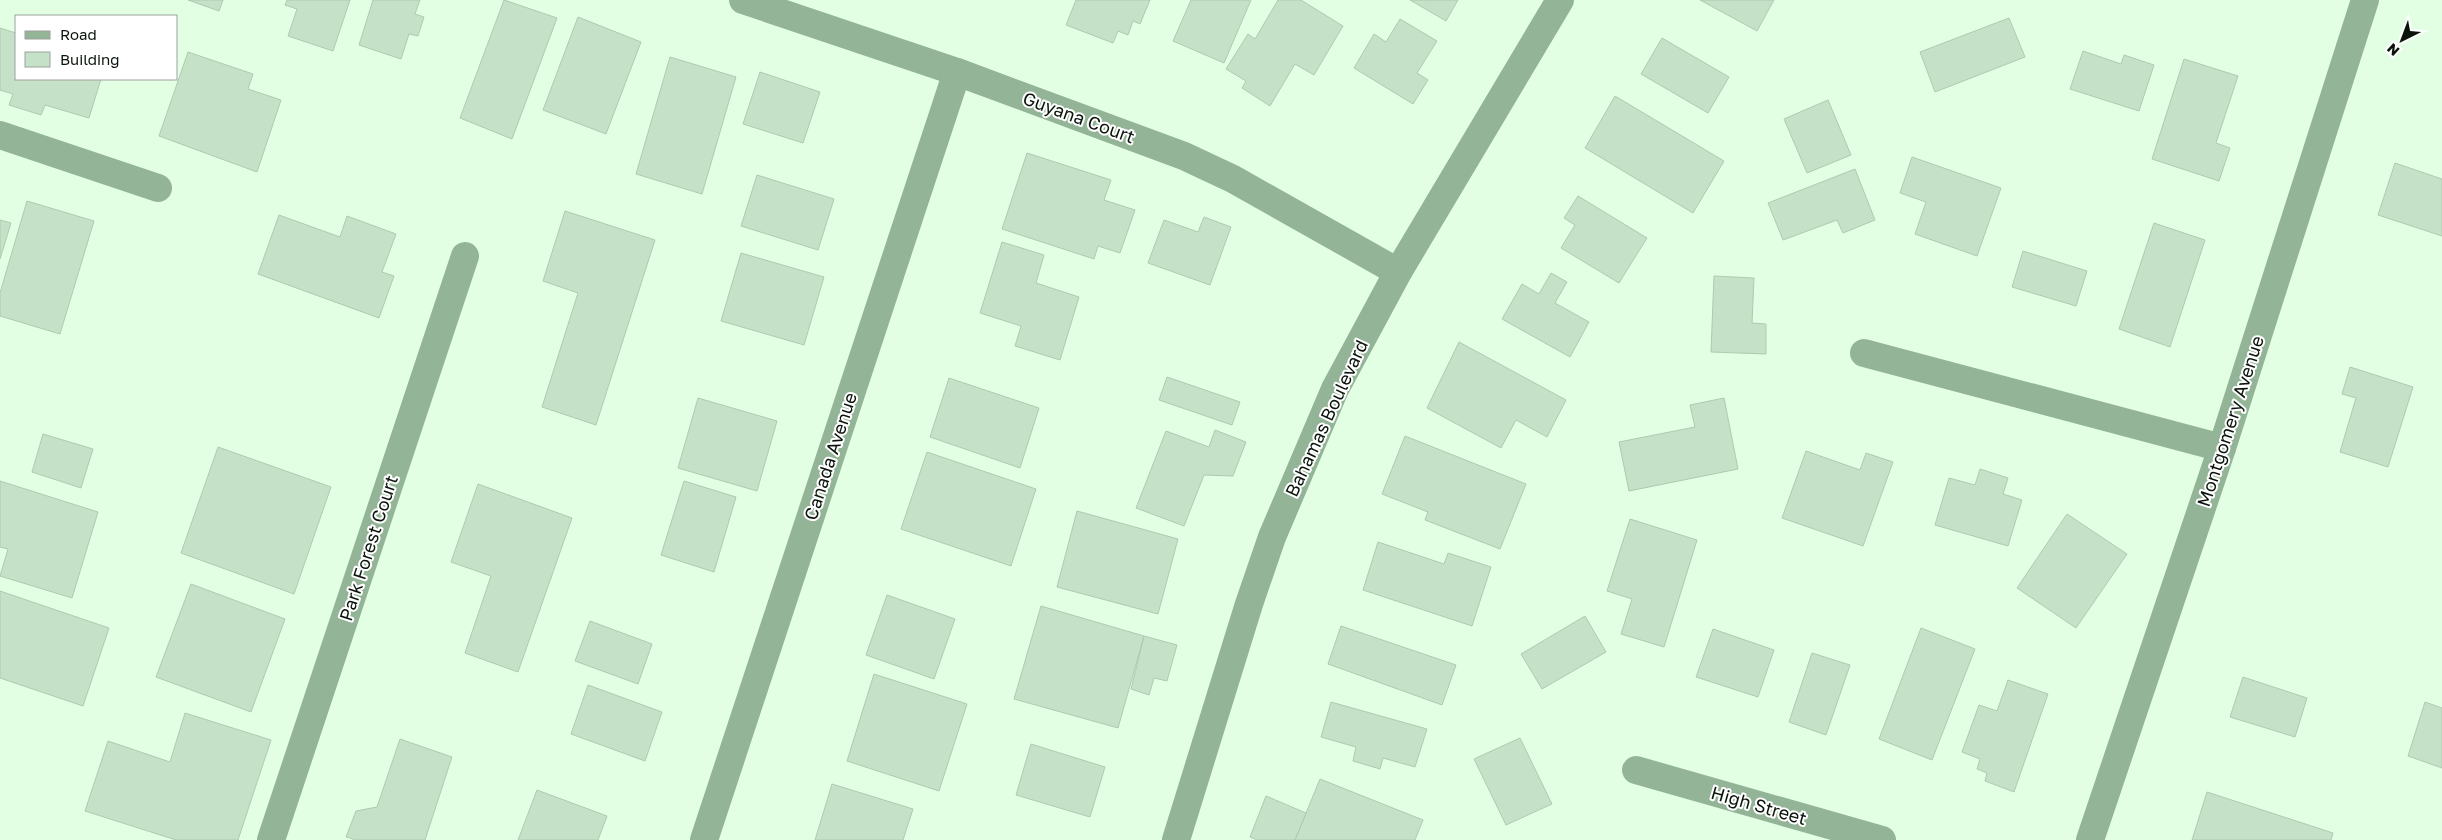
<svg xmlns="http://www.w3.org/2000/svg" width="2442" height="840" font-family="'Golos Text',sans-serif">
<rect width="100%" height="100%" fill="#e2ffe4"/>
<g fill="#c5e1c7" stroke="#aecab0">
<path d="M188 0H223L219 11Z"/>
<path d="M287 0H350L333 51 288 36 297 9 285 5Z"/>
<path d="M373 0H420L415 14 424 17 418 36 409 34 401 59 359 45Z"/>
<path d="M504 0 557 18 512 139 460 118Z"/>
<path d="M1076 0H1150L1140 24 1133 21 1128 35 1118 31 1113 43 1066 25Z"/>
<path d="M1191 0H1251L1224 63 1173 41Z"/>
<path d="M1278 0H1301L1343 26 1314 75 1295 64 1270 106 1242 88 1246 81 1226 69 1248 34 1255 39Z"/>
<path d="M1410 0H1458L1446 21Z"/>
<path d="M1700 0H1774L1757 31Z"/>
<path d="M578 17 641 42 606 134 543 110Z"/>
<path d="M2009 18 2025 57 1935 92 1920 52Z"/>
<path d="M1400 19 1437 41 1417 73 1428 80 1413 104 1354 68 1374 34 1386 42Z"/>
<path d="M0 28 16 33V79H101L89 118 45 105 41 115 9 105 13 94 0 90Z"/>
<path d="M1662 38 1729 77 1708 113 1641 74Z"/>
<path d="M2083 51 2121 64 2124 55 2154 65 2139 111 2070 89Z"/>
<path d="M188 52 253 74 248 89 281 100 257 172 159 136Z"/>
<path d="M670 57 736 77 702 194 636 174Z"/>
<path d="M2184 59 2238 76 2216 143 2230 148 2219 181 2152 159Z"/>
<path d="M760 72 820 92 803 143 743 124Z"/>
<path d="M1615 96 1724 161 1693 213 1585 148Z"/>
<path d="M1828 100 1851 155 1807 173 1784 119Z"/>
<path d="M1027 153 1111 180 1104 200 1135 210 1120 253 1098 246 1094 259 1002 229Z"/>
<path d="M1912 157 2001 188 1977 256 1915 234 1926 202 1900 193Z"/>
<path d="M2395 163 2442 179V236L2378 215Z"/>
<path d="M1855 169 1875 220 1843 233 1837 220 1783 240 1768 203Z"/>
<path d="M757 175 834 199 818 250 741 226Z"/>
<path d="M1578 196 1647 238 1619 283 1561 248 1575 225 1564 218Z"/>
<path d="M27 201 94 221 60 334 0 316V293Z"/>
<path d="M565 211 655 240 596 425 542 407 578 293 543 281Z"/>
<path d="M279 215 340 237 347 216 396 234 382 272 394 276 379 318 258 274Z"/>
<path d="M1204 217 1231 227 1210 285 1148 263 1164 220 1198 232Z"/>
<path d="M0 220 11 223 0 259Z"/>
<path d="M2154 223 2205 240 2170 347 2119 329Z"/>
<path d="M1002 242 1044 255 1036 283 1079 297 1060 360 1015 346 1021 326 980 313Z"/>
<path d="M2023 251 2087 271 2076 306 2012 287Z"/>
<path d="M741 253 824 277 804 345 721 321Z"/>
<path d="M1551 273 1567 282 1555 303 1589 322 1570 357 1502 319 1522 284 1539 294Z"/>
<path d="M1714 276 1754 278 1752 323 1766 324V354L1711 352Z"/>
<path d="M1459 342 1566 400 1547 437 1516 420 1501 448 1427 408Z"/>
<path d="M2350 367 2413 387 2388 467 2340 452 2356 398 2342 394Z"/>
<path d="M1167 377 1240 402 1232 425 1159 400Z"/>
<path d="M949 378 1039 408 1020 468 930 437Z"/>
<path d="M698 398 777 421 757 491 678 468Z"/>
<path d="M1724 398 1738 469 1629 491 1619 442 1695 427 1690 405Z"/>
<path d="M1215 430 1246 442 1233 476 1204 475 1184 526 1136 508 1166 431 1209 447Z"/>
<path d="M43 434 93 449 81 488 32 472Z"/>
<path d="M1405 436 1526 484 1500 549 1425 520 1428 512 1382 494Z"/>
<path d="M218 447 331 487 294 594 181 553Z"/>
<path d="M1806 451 1860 470 1866 453 1893 462 1863 546 1782 518Z"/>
<path d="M927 452 1036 489 1011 566 901 529Z"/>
<path d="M1980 469 2008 478 2003 494 2022 500 2008 546 1935 525 1949 478 1975 485Z"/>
<path d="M0 481 98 512 72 598 0 576 8 549 0 547Z"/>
<path d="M684 481 736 497 714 572 661 555Z"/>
<path d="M478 484 572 518 518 672 465 653 491 576 451 562Z"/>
<path d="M1077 511 1178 539 1158 614 1057 587Z"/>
<path d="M2067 514 2127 554 2076 628 2017 588Z"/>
<path d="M1630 519 1697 540 1664 647 1621 634 1632 599 1607 591Z"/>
<path d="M1378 542 1444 564 1448 553 1491 567 1472 626 1363 590Z"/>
<path d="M191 584 285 619 251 712 156 677Z"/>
<path d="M0 591 109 628 83 706 0 678Z"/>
<path d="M887 595 955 619 934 679 866 655Z"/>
<path d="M1041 606 1144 636 1118 728 1014 699Z"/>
<path d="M1585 616 1606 652 1542 689 1521 654Z"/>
<path d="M590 621 652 644 638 684 575 661Z"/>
<path d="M1341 626 1456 665 1442 705 1328 664Z"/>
<path d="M1921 628 1975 649 1932 760 1879 739Z"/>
<path d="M1713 629 1774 650 1758 697 1696 677Z"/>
<path d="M1144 636 1177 645 1167 681 1154 678 1149 695 1131 689Z"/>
<path d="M1812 653 1850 665 1826 735 1789 722Z"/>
<path d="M874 674 967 704 939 791 847 761Z"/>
<path d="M2243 677 2307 698 2295 737 2230 717Z"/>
<path d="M2008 680 2048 694 2014 792 1985 781 1987 773 1977 769 1980 759 1962 752 1979 705 1997 711Z"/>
<path d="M588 685 662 712 645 761 571 734Z"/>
<path d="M1331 702 1427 729 1415 767 1383 758 1380 769 1353 761 1356 747 1321 737Z"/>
<path d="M2425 702 2442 708V768L2408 756Z"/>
<path d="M185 713 271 740 238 840H176L85 811 108 741 170 762Z"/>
<path d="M1520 738 1552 804 1506 825 1474 759Z"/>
<path d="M400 739 452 757 425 840H356L346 837 356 811 377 807Z"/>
<path d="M1031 744 1105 767 1090 817 1016 795Z"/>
<path d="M1320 779 1423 820 1415 840H1295Z"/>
<path d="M832 784 913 809 903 840H815Z"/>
<path d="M537 790 607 816 598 840H518Z"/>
<path d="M2207 792 2333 833 2331 840H2192Z"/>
<path d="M1266 796 1306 813 1295 840H1257L1250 837Z"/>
</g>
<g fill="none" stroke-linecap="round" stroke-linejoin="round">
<g stroke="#93b496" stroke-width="28">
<path d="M743 0 957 72 1184 156 1233 179 1398 272"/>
<path d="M0 135 158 188"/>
<path d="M1864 353 2222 448"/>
<path d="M1636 770 1882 840"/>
<path d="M271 840 465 256"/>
<path d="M704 840 957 72"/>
<path d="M1176 840 1249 604 1272 537 1335 389 1398 272 1560 0"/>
<path d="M2090 840 2222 448 2365 0"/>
</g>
</g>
<g text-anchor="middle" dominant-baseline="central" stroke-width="4" stroke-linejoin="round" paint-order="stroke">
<g font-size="18" fill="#0a140b" stroke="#fff">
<text transform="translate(1079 117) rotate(20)">Guyana Court</text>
<text transform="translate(1326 418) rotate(-65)">Bahamas Boulevard</text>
<text transform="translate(2230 421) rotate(-72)">Montgomery Avenue</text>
<text transform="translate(830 456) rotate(-72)">Canada Avenue</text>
<text transform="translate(368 548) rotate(-72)">Park Forest Court</text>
<text transform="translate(1759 805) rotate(16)">High Street</text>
</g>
</g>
<rect x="15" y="15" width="162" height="65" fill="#ffffff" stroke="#9da19d"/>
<rect x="25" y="31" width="25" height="8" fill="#93b496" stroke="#9da19d"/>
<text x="60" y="40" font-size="15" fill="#0a140b">Road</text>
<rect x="25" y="52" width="25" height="15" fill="#c5e1c7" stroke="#9da19d"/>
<text x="60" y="65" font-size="15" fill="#0a140b">Building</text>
<g transform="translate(2402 40) rotate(222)" stroke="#ffffff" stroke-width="4" paint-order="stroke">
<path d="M0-4L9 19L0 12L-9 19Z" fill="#0a140b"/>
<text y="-8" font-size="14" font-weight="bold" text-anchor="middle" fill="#0a140b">N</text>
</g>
</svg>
